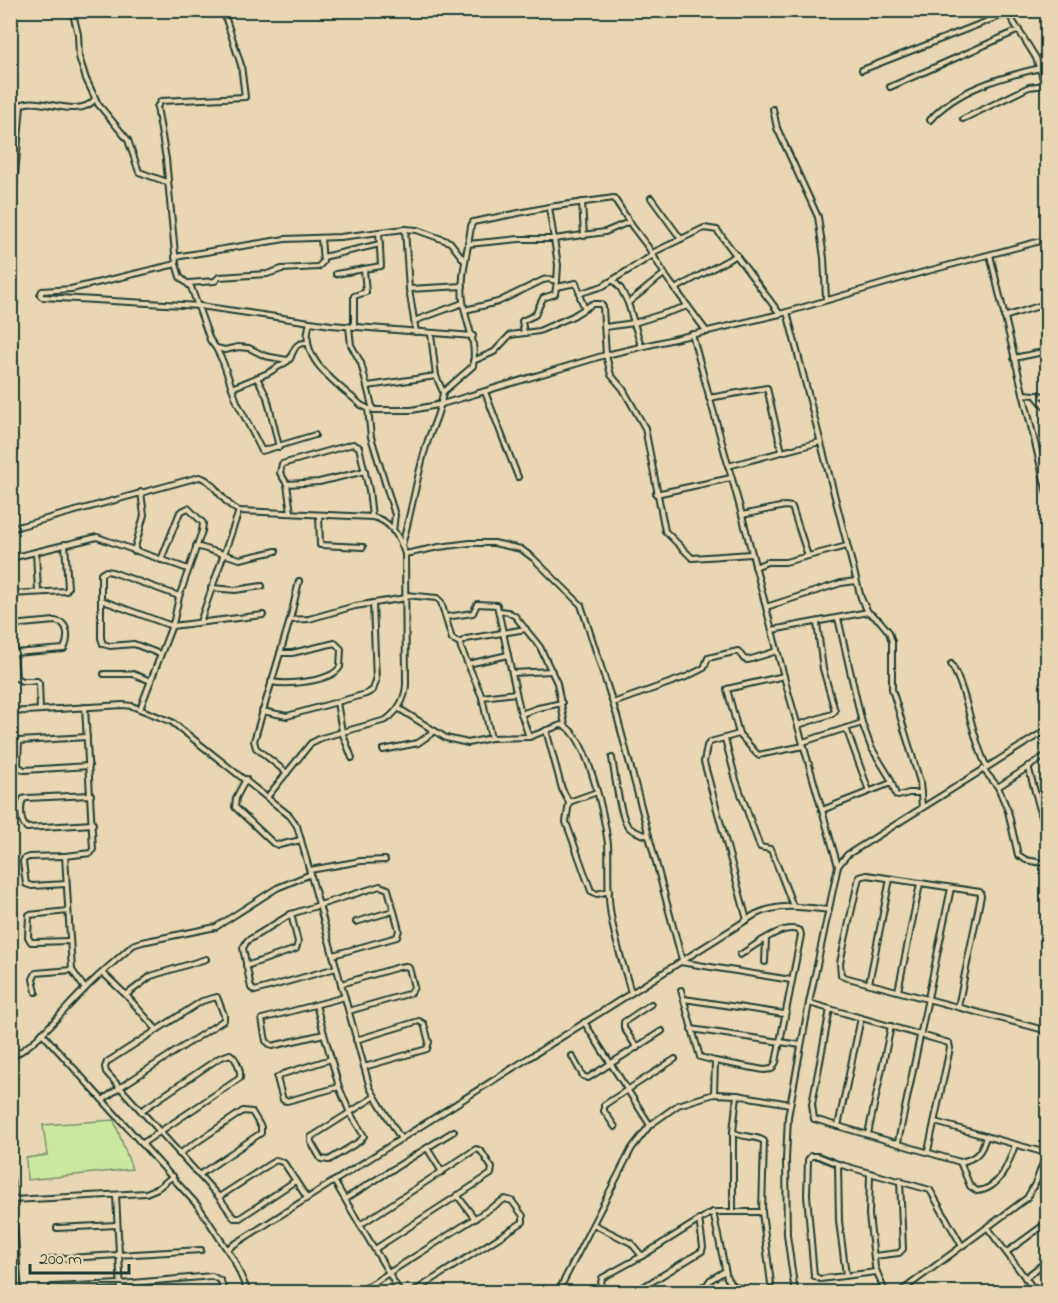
<svg xmlns="http://www.w3.org/2000/svg" width="1058" height="1303" font-family="'Indie Flower',sans-serif">
<rect width="100%" height="100%" fill="#e9d7b4"/>
<filter id="ink" filterUnits="userSpaceOnUse"><feTurbulence type="fractalNoise" baseFrequency=".0167" numOctaves="2"/><feDisplacementMap in="SourceGraphic" scale="12" xChannelSelector="R" yChannelSelector="G"/><feConvolveMatrix kernelMatrix="1 2 1 2 8 2 1 2 1" color-interpolation-filters="sRGB"/></filter>
<g filter="url(#ink)">
<path fill="#cce79e" stroke="#769269" stroke-width="1.5" d="M114 1120 132 1169 27 1180 26 1158 47 1155 43 1125Z"/>
<g fill="none" stroke-linecap="round" stroke-linejoin="round">
<defs>
<g id="street">
<path d="M72 10 78 34 79 57 86 79 98 104 128 140 139 172 167 182"/>
<path d="M223 10 241 65 245 97 161 101 157 107 166 159 176 264 180 277 191 287 210 340 216 348 225 350 238 347 249 348 265 356 287 360 290 359C294 350 295 342 307 343"/>
<path d="M1006 10 1036 58 1048 93"/>
<path d="M862 70 1008 13"/>
<path d="M890 87 1019 30"/>
<path d="M773 109 777 128 818 217 824 258 826 299"/>
<path d="M963 119 1029 87 1045 85"/>
<path d="M930 120C957 89 1002 77 1040 68"/>
<path d="M651 198 681 239"/>
<path d="M582 202 584 236"/>
<path d="M549 207 554 239 605 232 629 222"/>
<path d="M12 211 21 105C40 95 78 121 95 99"/>
<path d="M405 229 409 289 416 332"/>
<path d="M468 244 519 239H554L558 265 557 281"/>
<path d="M652 253 704 228 717 230 780 314"/>
<path d="M990 255 1048 497"/>
<path d="M175 257 285 239 340 237 405 229 417 230 450 242 464 260"/>
<path d="M323 257 380 244"/>
<path d="M176 264 71 289 42 291 40 295 42 297 200 306 331 325 473 336"/>
<path d="M336 274 381 266 379 232"/>
<path d="M613 280 621 289 628 303"/>
<path d="M189 283 215 281 219 277 267 274 282 269 318 267 323 262 321 238"/>
<path d="M557 287 576 283 580 294"/>
<path d="M409 289 463 286"/>
<path d="M675 289 737 255"/>
<path d="M585 309 580 297 581 293 603 286 653 255"/>
<path d="M465 310 498 302 543 280 549 279 557 281 555 294 543 298 535 315 522 321 524 333"/>
<path d="M787 312 861 598 868 612 879 620 889 632 892 642V689L920 782 922 807"/>
<path d="M1004 317 1039 306"/>
<path d="M414 321 463 303"/>
<path d="M310 323C297 359 338 384 361 405L369 409"/>
<path d="M349 327 351 345 361 363 373 410H412L442 404 602 356 780 314 920 273 1048 239"/>
<path d="M354 327V296L366 292 364 270"/>
<path d="M605 327 634 323 688 306"/>
<path d="M431 334 436 376 443 392"/>
<path d="M692 334 742 515 787 688 838 866"/>
<path d="M641 346 628 303 664 274"/>
<path d="M216 348 223 362 237 402 262 451 315 435"/>
<path d="M1014 358 1048 351"/>
<path d="M473 361 494 352 510 335 539 331 573 316 592 304H601L603 307 606 355 611 375 623 389 645 428 665 531 692 558 751 554"/>
<path d="M257 378 267 397 279 447"/>
<path d="M368 386 436 376"/>
<path d="M232 388 268 373 288 361"/>
<path d="M485 392 518 477"/>
<path d="M1023 394 1048 396"/>
<path d="M1037 397 1048 410"/>
<path d="M709 398 767 388 782 452"/>
<path d="M368 409 371 437 395 515 393 531"/>
<path d="M728 466 820 442"/>
<path d="M287 484 319 482 365 471"/>
<path d="M656 494 731 478"/>
<path d="M291 513 287 484 280 473 282 464 353 444 359 447 369 490 372 517"/>
<path d="M319 515 320 545 363 547"/>
<path d="M742 515 785 506 792 507 808 556"/>
<path d="M10 529 199 477C214 479 222 504 239 511L372 517C390 520 400 538 405 554L406 685C405 700 398 711 386 720L321 738 311 743 268 796"/>
<path d="M402 545C411 514 416 481 425 450 430 430 441 413 443 392L473 366C477 339 466 326 463 301 460 276 468 251 471 226L473 222 549 207 614 198 632 226 648 247 667 278 707 332"/>
<path d="M196 546 240 559 276 551"/>
<path d="M134 551 144 515 141 492"/>
<path d="M36 552 38 592"/>
<path d="M405 554 439 547 470 543H494L521 549 533 558 581 605 617 716 682 960"/>
<path d="M10 562 15 557 97 537 188 569"/>
<path d="M755 567 767 562H785L847 546"/>
<path d="M211 588 235 590 262 586"/>
<path d="M10 594 66 591 68 588 65 544"/>
<path d="M406 595 437 598 441 602 452 639 460 643"/>
<path d="M101 600 172 626 263 615"/>
<path d="M10 604 16 678 22 681H37L39 683 40 710"/>
<path d="M766 607 841 583 856 581"/>
<path d="M499 611 508 612 515 616 540 647 557 683 565 725"/>
<path d="M446 617 473 613 477 604 497 605 520 710 529 737"/>
<path d="M290 620 309 619 355 606 406 598"/>
<path d="M200 622 239 511"/>
<path d="M11 625 55 621 62 623C69 629 68 641 64 649L14 653"/>
<path d="M772 630 868 612"/>
<path d="M160 654 134 644 110 646 103 644 101 638V574L106 571 112 572 179 596"/>
<path d="M468 664 508 655"/>
<path d="M951 664C969 695 970 734 987 767"/>
<path d="M512 673 552 671"/>
<path d="M104 674H133L151 681"/>
<path d="M271 682C287 685 331 682 340 667L341 649 335 643 292 653H280"/>
<path d="M482 697 516 693"/>
<path d="M337 702 342 732 352 758"/>
<path d="M613 703 686 677 704 668 708 658 738 651 744 659 748 660 777 651"/>
<path d="M398 708 446 738 468 743 491 738 529 737 561 725C587 729 605 821 608 844 609 866 607 887 610 909 613 936 624 966 631 993"/>
<path d="M140 709 174 620 179 597 202 531 203 523 188 508 180 512 161 560"/>
<path d="M262 711 287 716 366 694 373 690 376 681 373 603"/>
<path d="M10 712 123 705 132 706 172 722 290 816 297 826 301 840 370 1088 401 1139"/>
<path d="M521 714 538 708 562 703"/>
<path d="M862 723 871 747 890 778 896 795 898 796 909 793H921"/>
<path d="M798 725 832 714 835 711 823 669 817 623"/>
<path d="M846 728 869 791"/>
<path d="M546 730 562 789 569 802"/>
<path d="M739 734 727 689 784 676"/>
<path d="M87 737 19 741 18 764 19 767 24 770 89 766"/>
<path d="M491 738 482 697 461 648 460 643 466 639 526 629"/>
<path d="M725 739 736 780 760 847 770 849 772 852 793 906"/>
<path d="M10 741H19"/>
<path d="M803 742 862 723 838 618"/>
<path d="M383 750 418 743 435 731"/>
<path d="M612 758C615 775 619 812 627 825 632 832 642 834 649 836"/>
<path d="M1028 766 1048 839"/>
<path d="M983 769 998 787 1048 754"/>
<path d="M287 773 256 748 254 741 290 620 299 581"/>
<path d="M246 779 236 798 235 807 273 843 279 845 301 840"/>
<path d="M998 787 1008 811 1018 855 1026 860 1048 864"/>
<path d="M597 792 569 802 566 822 591 891 597 894 609 891"/>
<path d="M91 795 27 798 23 799C20 807 20 823 27 828L93 824"/>
<path d="M822 810 891 783"/>
<path d="M65 856 29 857 24 859 23 862 26 884 32 886 66 884"/>
<path d="M310 870 361 861 385 860"/>
<path d="M68 911 29 915 28 937 31 942H35L70 941"/>
<path d="M747 920 704 762 707 746 710 742 739 734 758 755 804 746"/>
<path d="M356 922 393 911"/>
<path d="M333 955 397 937 399 930 388 889 380 886 291 914 247 941 243 948 251 988 255 991 336 968"/>
<path d="M680 962 791 980"/>
<path d="M765 962 766 940"/>
<path d="M246 966 296 949 298 942 291 914"/>
<path d="M103 973 126 995 157 1030"/>
<path d="M869 983 890 879"/>
<path d="M341 984 399 967 406 966 409 968 414 987 411 993 349 1011"/>
<path d="M85 989 72 970 65 856 91 853 93 849 85 707"/>
<path d="M681 990 700 1057 715 1061 764 1070 772 1069 776 1062 801 935 800 931C783 922 755 946 740 955"/>
<path d="M898 991 920 884"/>
<path d="M36 992 33 979 36 973 72 970"/>
<path d="M126 995 151 976 206 959"/>
<path d="M684 999 784 1014"/>
<path d="M809 1003 949 1043 950 1048 928 1151"/>
<path d="M316 1005 339 1087 350 1113 364 1136 360 1141 329 1160 321 1159 311 1142V1137L313 1136 374 1097"/>
<path d="M958 1007 981 896 980 892 867 875 859 877 840 963 841 975 844 977 1048 1031"/>
<path d="M830 1009 812 1104 814 1119 960 1162 970 1186 977 1191C1000 1189 1009 1163 1015 1145"/>
<path d="M584 1022 650 1125"/>
<path d="M691 1029 801 1045"/>
<path d="M42 1033 199 1207 234 1260 248 1292"/>
<path d="M324 1034 272 1046 266 1041 262 1019 345 997"/>
<path d="M356 1040 419 1021 424 1024 429 1042 427 1049 364 1067"/>
<path d="M637 1048 624 1028V1022L651 1004"/>
<path d="M572 1056 583 1076 588 1078 662 1031"/>
<path d="M10 1057C32 1050 66 1007 84 990 99 974 117 960 133 945L142 942 216 927 277 888 311 874"/>
<path d="M331 1059 283 1074 277 1078 283 1100 287 1101 339 1087"/>
<path d="M714 1094 715 1061"/>
<path d="M737 1095 733 1132C742 1138 755 1135 764 1141L762 1212 771 1284"/>
<path d="M104 1099 119 1088 224 1020V1015L217 997 202 1001 107 1062 105 1067 106 1072 219 1197 234 1218H240L295 1181"/>
<path d="M141 1111 219 1058 230 1054C237 1059 241 1070 240 1078L143 1143"/>
<path d="M935 1122 1046 1153"/>
<path d="M838 1126 861 1018"/>
<path d="M615 1127 604 1111V1105L675 1059"/>
<path d="M868 1134 891 1026"/>
<path d="M898 1142 951 888"/>
<path d="M427 1148 442 1172"/>
<path d="M179 1154 243 1111 252 1112 261 1127V1133L199 1175"/>
<path d="M960 1162C976 1159 982 1152 986 1136"/>
<path d="M838 1164 839 1221 846 1275"/>
<path d="M870 1173 869 1215 875 1267 885 1292"/>
<path d="M334 1181 400 1292"/>
<path d="M116 1195 121 1292"/>
<path d="M457 1195 475 1219"/>
<path d="M219 1197 276 1160 284 1163 307 1198"/>
<path d="M345 1199 454 1131"/>
<path d="M12 1200 146 1193 158 1188 173 1176"/>
<path d="M713 1212 727 1278 731 1284 748 1292"/>
<path d="M733 1212V1132"/>
<path d="M593 1224 631 1243 642 1256"/>
<path d="M360 1225 476 1149 481 1151 492 1168 491 1174 375 1249"/>
<path d="M987 1227 1036 1292"/>
<path d="M57 1228 117 1225"/>
<path d="M227 1249 756 914C780 903 804 907 829 910"/>
<path d="M1007 1252 1048 1222"/>
<path d="M874 1256 899 1253 903 1249 900 1180"/>
<path d="M52 1259 201 1250"/>
<path d="M876 1272 820 1279 814 1276 807 1195 808 1160 811 1156H818L838 1164 930 1190 962 1246"/>
<path d="M1025 1278 1048 1260"/>
<path d="M706 1286 710 1280 725 1271"/>
<path d="M52 1287 121 1284 212 1276 221 1281 224 1292"/>
<path d="M359 1292 505 1199 512 1201 523 1216V1222L413 1292"/>
<path d="M558 1292 632 1148 650 1125 678 1105 714 1094 737 1095 790 1104"/>
<path d="M604 1292 601 1283 602 1278 642 1256 709 1214 717 1212H762"/>
<path d="M635 1292 702 1251 703 1247 699 1219"/>
<path d="M693 1292 703 1286 708 1287 710 1292"/>
<path d="M795 1292 787 1235 786 1159 788 1117 809 1003 838 866 847 855 1048 729"/>
<path d="M900 1292 1027 1198 1036 1182 1048 1149"/>
</g>
<path id="secondary" d="M10 1179 18 1292"/>
</defs>
<use href="#street" stroke="#1f3d34" stroke-width="8"/>
<use href="#secondary" stroke="#1f3d34" stroke-width="10"/>
<use href="#street" stroke="#e9d7b4" stroke-width="4"/>
<use href="#secondary" stroke="#e9d7b4" stroke-width="5"/>
</g>
</g>
<rect width="1058" height="1303" fill="none" stroke="#e9d7b4" stroke-width="36"/>
<rect x="18" y="18" width="1022" height="1267" fill="none" stroke="#1f3d34" stroke-width="2" filter="url(#ink)"/>
<path d="M30 1264v9h99v-9" fill="none" stroke="#1f3d34" stroke-width="3"/>
<text x="39" y="1264" font-size="18" fill="#1f3d34" stroke="#e9d7b4" stroke-width="4.5" paint-order="stroke">200 m</text>
</svg>
